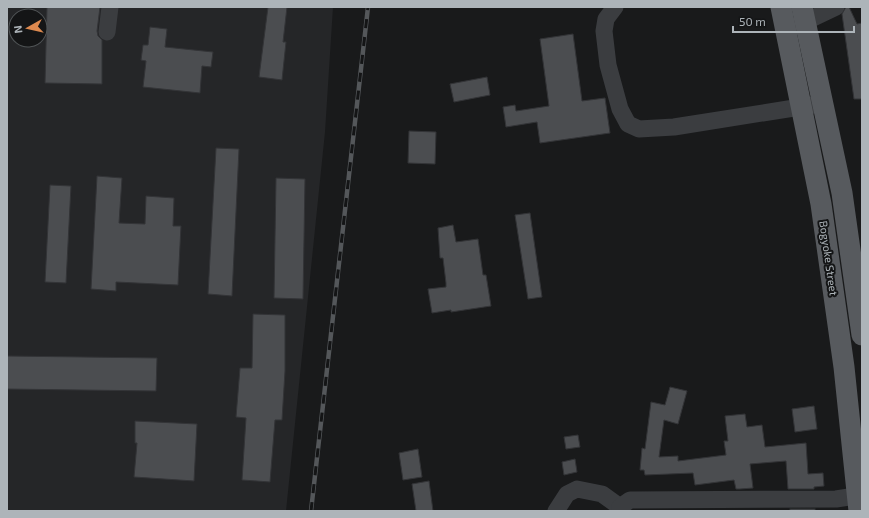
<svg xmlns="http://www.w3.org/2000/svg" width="869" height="518" font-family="'Exo 2',sans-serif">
<rect width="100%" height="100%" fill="#191a1b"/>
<path fill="#252628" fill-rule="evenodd" d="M7 7H333L325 132 286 511H7ZM16 16H40V40H16Z"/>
<g fill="#4b4d50" stroke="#333437">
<path d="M47 7H100L97 31 98 36 102 40V84L45 83Z"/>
<path d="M268 7H287L283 42H286L282 80 259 77Z"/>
<path d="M846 7H849L857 24 862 23V99H854L842 14Z"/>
<path d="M150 27 167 29 165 47 213 52 211 67 202 66 200 93 143 87 146 61 141 60 143 45H148Z"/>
<path d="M573 34 582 101 605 98 610 133 540 143 537 122 506 127 503 107 515 105 516 111 549 106 540 39Z"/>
<path d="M487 77 490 95 454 102 450 84Z"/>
<path d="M409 131 436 132 435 164 408 163Z"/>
<path d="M216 148 239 149 232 296 208 294Z"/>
<path d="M97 176 122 178 119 223 145 224 146 196 174 198 173 226H181L178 285 116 282V291L91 289Z"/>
<path d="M276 178 305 179 303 299 274 298Z"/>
<path d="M50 185 71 186 66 283 45 282Z"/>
<path d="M530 213 542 297 528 299 515 215Z"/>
<path d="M453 225 456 242 478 239 483 275H486L491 306 451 312V310L432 313 428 289 446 287V283L443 258H440L438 228Z"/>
<path d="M253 314 285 315V371L282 420H275L270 482 242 480 246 418 236 417 240 368H252Z"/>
<path d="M7 356 157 358 156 391 7 389Z"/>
<path d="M670 387 687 391 678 424 664 420 659 457 678 456V461L726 455 724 441H728L725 416 745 414 747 427 762 425 765 447 806 443 808 474 823 473 824 486 814 487V489H788L786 461 750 464 753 488 740 489H736L734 480 695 485 693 473 645 475 644 470H640L642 448 645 449 651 402 665 405Z"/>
<path d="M814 406 817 429 795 432 792 409Z"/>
<path d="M135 421 197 424 194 481 134 477 137 443H135Z"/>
<path d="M578 435 580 447 566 449 564 437Z"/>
<path d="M418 449 422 477 403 480 399 453Z"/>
<path d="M575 459 577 472 564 475 562 462Z"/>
<path d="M429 481 433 511H416L412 484Z"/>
<rect x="790" y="509" width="25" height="2"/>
</g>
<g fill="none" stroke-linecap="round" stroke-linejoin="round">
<g stroke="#3b3d40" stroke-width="17">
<path d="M615 7 606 19 604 31 608 65 620 109 628 124 639 129 674 127 813 105"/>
<path d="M794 27 836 7"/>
<path d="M107 32 110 7"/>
<path d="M556 511 567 494 577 489 602 494 620 507"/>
<path d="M620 511V507L630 500 836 499 862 495"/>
</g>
<g stroke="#575a5e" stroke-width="21">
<path d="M781 7 821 204 844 367 859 511"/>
<path d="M802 7 842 193 862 335"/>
</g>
<defs>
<path id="rail" d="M311 511 368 7"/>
</defs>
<use href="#rail" stroke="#54575a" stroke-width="4.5"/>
<use href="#rail" stroke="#141516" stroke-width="3" stroke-dasharray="9" stroke-linecap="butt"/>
</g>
<g text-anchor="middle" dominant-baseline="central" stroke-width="4" stroke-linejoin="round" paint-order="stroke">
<g font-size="11" fill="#adb4b9" stroke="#141516">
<text transform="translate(829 258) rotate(82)">Bogyoke Street</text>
</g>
</g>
<rect width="869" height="518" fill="none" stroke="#adb4b9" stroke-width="16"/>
<g transform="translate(28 28) rotate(262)"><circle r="19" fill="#141516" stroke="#515557"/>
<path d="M0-3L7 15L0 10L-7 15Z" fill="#dd894f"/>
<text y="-6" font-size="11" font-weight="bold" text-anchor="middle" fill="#adb4b9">N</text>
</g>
<path d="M733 26v6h121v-6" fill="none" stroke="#adb4b9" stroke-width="2"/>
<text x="739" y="26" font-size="12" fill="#adb4b9" stroke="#141516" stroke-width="3" paint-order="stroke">50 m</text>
</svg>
